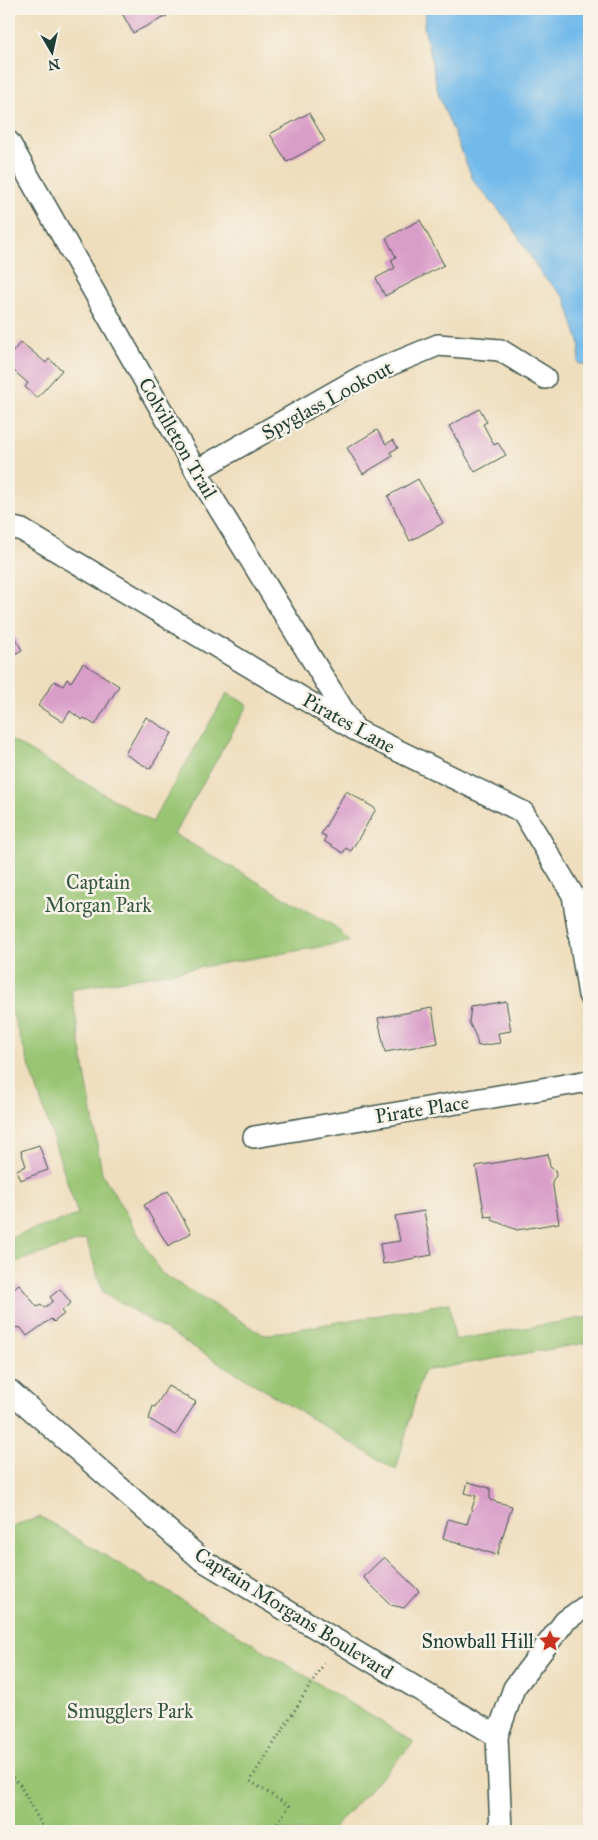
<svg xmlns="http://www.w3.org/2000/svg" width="598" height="1840" font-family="'IM FELL Great Primer',serif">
<rect width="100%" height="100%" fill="#f7f3e8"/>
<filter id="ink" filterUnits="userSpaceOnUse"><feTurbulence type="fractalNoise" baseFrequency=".02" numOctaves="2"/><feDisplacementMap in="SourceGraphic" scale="10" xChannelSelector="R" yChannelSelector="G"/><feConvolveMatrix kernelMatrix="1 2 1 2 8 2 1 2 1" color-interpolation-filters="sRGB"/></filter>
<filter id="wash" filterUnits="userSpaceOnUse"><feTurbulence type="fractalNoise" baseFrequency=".0096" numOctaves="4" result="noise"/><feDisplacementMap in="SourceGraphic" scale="20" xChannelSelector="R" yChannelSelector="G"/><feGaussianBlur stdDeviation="1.12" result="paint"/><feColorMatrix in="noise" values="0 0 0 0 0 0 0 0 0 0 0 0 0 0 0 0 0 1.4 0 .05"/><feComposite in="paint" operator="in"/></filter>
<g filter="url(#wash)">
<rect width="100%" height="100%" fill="#efdebe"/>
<g fill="#99c573" stroke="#5c8154">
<path d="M227 693 248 705 174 834 336 927 349 942 71 989 102 1173 161 1273 264 1335 449 1303 455 1340 589 1317V1330L586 1343 423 1371 396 1470 103 1292 86 1239 9 1264V1238L78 1215 9 1003V739L152 822Z"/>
<path d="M41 1517 154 1585 155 1584 414 1742 331 1831H9V1527Z"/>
</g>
<path fill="#72baea" stroke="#487c8f" d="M426 9H589V366L578 363 580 345 565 298 542 275 510 223 474 182 439 96 424 26Z"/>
<g id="blocks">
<g fill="#d99dc9">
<path d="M130 9H163L167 16 133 33 122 13Z"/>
<path d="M309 113 325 141 287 162 270 134Z"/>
<path d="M420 220 444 265 385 296 376 278 395 268 391 260 396 257 386 238Z"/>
<path d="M21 342 46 363 49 359 62 370 37 398 25 387 28 383 9 367V356Z"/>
<path d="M480 409 487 422 483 424 494 445 498 443 506 455 475 472 449 426Z"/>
<path d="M377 430 386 444 393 440 398 448 390 452 393 456 363 474 347 448Z"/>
<path d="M418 479 443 523 410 541 388 496Z"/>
<path d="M9 627 22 650 9 657Z"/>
<path d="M83 663 119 686 95 725 84 718 82 720 70 711 63 722 38 706 54 681 63 686 67 679 71 682Z"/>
<path d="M146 717 172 733 150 769 125 754Z"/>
<path d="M346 791 376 809 351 851 346 848 343 853 324 841 326 836 321 834Z"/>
<path d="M506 1001 511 1031 498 1033 500 1043 478 1046 476 1037 469 1022 471 1007Z"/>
<path d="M432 1008 438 1043 385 1052 378 1018Z"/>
<path d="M39 1145 48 1170 20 1180 16 1170 26 1166 21 1151Z"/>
<path d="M548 1154 550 1167 555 1170 556 1176 552 1181 559 1223 517 1230 492 1220V1216L485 1217 476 1166Z"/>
<path d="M168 1191 191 1233 168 1246 144 1205Z"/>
<path d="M424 1211 432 1255 383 1264 380 1244 400 1241 395 1216Z"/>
<path d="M19 1284 37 1307 41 1305 44 1308 53 1301 50 1297 60 1289 71 1303 61 1311 64 1314 54 1322 51 1319 27 1336 21 1328 12 1327 9 1330V1292Z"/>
<path d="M168 1386 196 1402 176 1435 149 1419 153 1406 155 1407Z"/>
<path d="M468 1482 490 1488V1500L512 1506 497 1555 443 1538 448 1519 467 1524 476 1496 465 1493Z"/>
<path d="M384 1557 419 1591 404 1608 391 1605 363 1577Z"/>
</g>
</g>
</g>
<g filter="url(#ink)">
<use href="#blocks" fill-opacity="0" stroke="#3e5549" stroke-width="1"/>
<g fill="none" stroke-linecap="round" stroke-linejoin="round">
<defs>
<g id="street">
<path d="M9 142 196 471 353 726"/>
<path d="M196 471 363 376 438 345 500 350 545 378"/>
<path d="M9 527 22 530 354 729 523 812 573 895 589 995"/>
<path d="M254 1137 589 1081"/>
<path d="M9 1390 202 1560 497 1736 501 1831"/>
<path d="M497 1736 514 1688 565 1621 589 1604"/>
</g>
</defs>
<use href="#street" stroke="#3e5549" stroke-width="24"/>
<g stroke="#3e5549" stroke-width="3" stroke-dasharray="1 4" stroke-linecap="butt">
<path d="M9 1774 20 1785 45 1831"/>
<path d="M272 1831 289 1806 250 1781 325 1662"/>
</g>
<use href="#street" stroke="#fff" stroke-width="21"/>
</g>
</g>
<defs>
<symbol id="sight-bare" viewBox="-9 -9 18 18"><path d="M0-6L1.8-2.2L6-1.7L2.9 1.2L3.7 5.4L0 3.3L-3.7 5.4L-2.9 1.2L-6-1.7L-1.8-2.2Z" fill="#c8321e" stroke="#f7f3e8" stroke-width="2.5" paint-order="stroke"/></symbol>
</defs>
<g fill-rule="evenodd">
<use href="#sight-bare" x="534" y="1625" width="32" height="32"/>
</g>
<g text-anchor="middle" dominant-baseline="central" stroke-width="5" stroke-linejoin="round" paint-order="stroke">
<g font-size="20" fill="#1f3d34" stroke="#f7f3e8">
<text transform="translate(327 400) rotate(-28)">Spyglass Lookout</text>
<text transform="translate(178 438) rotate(60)">Colvilleton Trail</text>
<text transform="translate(349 723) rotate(29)">Pirates Lane</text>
<text transform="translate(422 1109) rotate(-9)">Pirate Place</text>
<text transform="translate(294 1613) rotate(32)">Captain Morgans Boulevard</text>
</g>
<g font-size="20" fill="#375841" stroke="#f7f3e8">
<text x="98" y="882">Captain<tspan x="98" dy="23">Morgan Park</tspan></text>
<text x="130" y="1711">Smugglers Park</text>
</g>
<g font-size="20" fill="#1f3d34" stroke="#f7f3e8" text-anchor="end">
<text x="534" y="1641">Snowball Hill</text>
</g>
</g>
<rect width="598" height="1840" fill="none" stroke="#f7f3e8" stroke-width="30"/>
<g transform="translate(52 52) rotate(171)" stroke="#f7f3e8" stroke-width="4" paint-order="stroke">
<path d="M0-4L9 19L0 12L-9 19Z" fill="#1f3d34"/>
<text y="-8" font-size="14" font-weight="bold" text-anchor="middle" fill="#1f3d34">N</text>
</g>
</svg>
